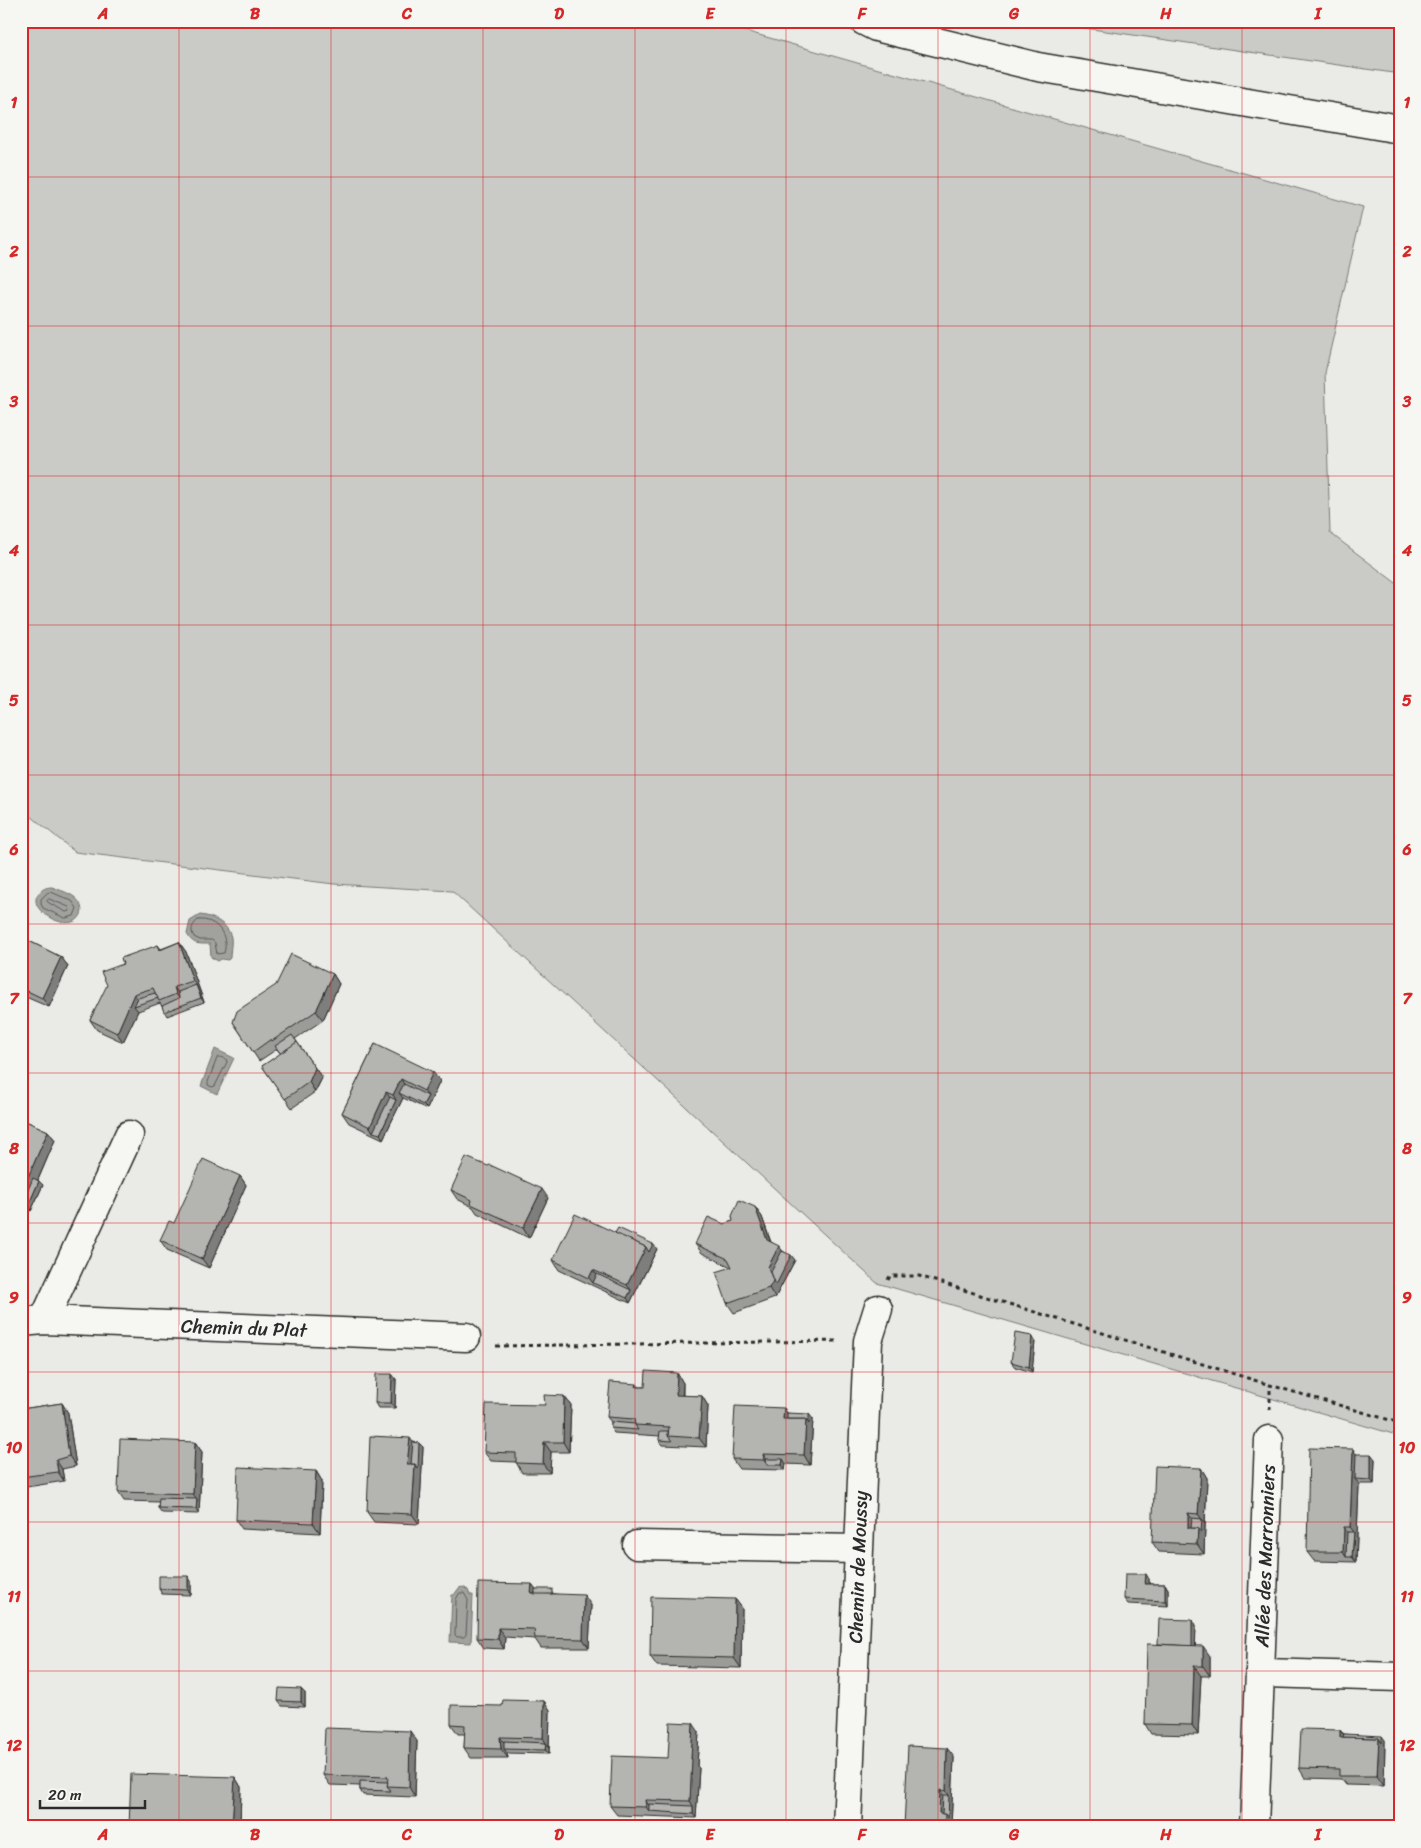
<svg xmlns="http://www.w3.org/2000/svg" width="1421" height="1848" font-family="Sriracha,sans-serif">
<rect width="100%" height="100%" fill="#eaeae6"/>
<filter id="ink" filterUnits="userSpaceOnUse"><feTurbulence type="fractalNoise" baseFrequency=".02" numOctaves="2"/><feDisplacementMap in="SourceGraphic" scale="10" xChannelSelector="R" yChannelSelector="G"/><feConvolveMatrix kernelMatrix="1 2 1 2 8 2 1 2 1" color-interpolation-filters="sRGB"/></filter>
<g filter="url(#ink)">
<g fill="#cacac7" stroke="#7a7a79">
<path d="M21 21H710L1363 207 1325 373 1330 533 1400 586V1436L877 1283 452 891 334 884 75 852 21 808Z"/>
<path d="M1037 21H1400V74Z"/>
</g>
<g fill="#a1a19e" stroke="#727270">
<path d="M52 887C64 892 81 895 82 911 77 938 25 912 38 894 42 889 46 887 52 887Z"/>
<path d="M200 915C213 916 228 924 231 937 232 943 230 952 230 958L228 960 221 959 218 961 211 957 210 944C198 944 193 945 187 934L190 921Z"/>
<path d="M215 1049 234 1058 217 1094 201 1086Z"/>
<path d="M463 1587 468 1590 470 1595H473L471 1643 450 1642 452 1595H454L459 1588Z"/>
</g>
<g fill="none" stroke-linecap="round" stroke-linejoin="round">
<g stroke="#5a5a59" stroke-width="1">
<path d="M51 892 72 901 77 908 74 916 65 918 43 908 41 904V899L47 893Z"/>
<path d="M49 899 69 907 70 911 66 912 49 903 47 901Z"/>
<path d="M198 920C217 918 229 936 224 953L217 954 215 943 212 940H200L194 937C190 930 192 925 198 920Z"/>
<path d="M220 1057 226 1059 227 1062 215 1086 212 1087 208 1085V1082L217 1058Z"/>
<path d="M460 1593H464L468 1600 466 1635 464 1637H457L455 1635 456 1600Z"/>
</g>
<defs>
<g id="minor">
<path d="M864 21 876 27 1038 67 1400 129"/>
<path d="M44 1320 129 1135"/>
<path d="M21 1322 44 1320 466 1337"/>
<path d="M637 1545 858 1549"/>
<path d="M1261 1673 1400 1677"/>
<path d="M847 1827 868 1341 878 1309"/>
<path d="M1254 1827 1269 1440"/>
</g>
</defs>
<use href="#minor" stroke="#2b2b2b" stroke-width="31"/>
<g stroke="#2b2b2b" stroke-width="3" stroke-dasharray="4 4" stroke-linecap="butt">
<path d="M888 1280 890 1276H919L1270 1385 1400 1423"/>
<path d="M496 1346 837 1341"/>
<path d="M1270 1410V1385"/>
</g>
<use href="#minor" stroke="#f6f6f2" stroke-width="28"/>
</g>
<g fill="#9b9b98" stroke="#2b2b2b">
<path d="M21 937 61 957 68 966 49 1007 21 995Z"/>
<path d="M179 942 186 952 204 1002 167 1016 160 1003 138 1011 123 1042 97 1030 90 1020 123 964 158 945 161 949Z"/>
<path d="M333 974 339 984 323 1020 295 1039 322 1078 315 1092 292 1108 262 1066 281 1054 277 1049 259 1061 233 1022Z"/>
<path d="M375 1044 440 1081 427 1109 403 1098 383 1139 349 1123 342 1113Z"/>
<path d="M21 1119 48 1131 55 1140 38 1180 43 1185 31 1211 21 1207Z"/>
<path d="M240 1176 246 1185 209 1268 167 1250 160 1240 174 1223Z"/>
<path d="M451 1190 548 1198 529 1238 477 1213 473 1207 457 1199Z"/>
<path d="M755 1207 762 1217 771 1242 795 1260 775 1298 734 1313 727 1303 731 1267 702 1253 695 1244 724 1224 733 1221Z"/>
<path d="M615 1233 657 1249 630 1303 559 1270 553 1260Z"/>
<path d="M1032 1336 1035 1341 1032 1372 1015 1367 1011 1362Z"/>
<path d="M677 1373 683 1383V1396H702L708 1406 706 1447 663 1445 659 1440 660 1436 614 1433 611 1428V1422L607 1417 637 1384 639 1387H645Z"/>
<path d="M396 1379 395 1408H378L375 1403Z"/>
<path d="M564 1396 571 1405 569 1452H551L550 1473H522L516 1462 491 1461 484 1452 545 1405Z"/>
<path d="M62 1403 68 1413 76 1466 62 1469 64 1481 21 1488V1409Z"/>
<path d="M784 1408 787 1413 813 1419 810 1465 786 1464 785 1470 739 1469 732 1459Z"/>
<path d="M195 1442 202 1452 199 1514 162 1513 158 1508 159 1502 124 1501 118 1492Z"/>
<path d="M413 1442 423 1447 419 1524 374 1522 367 1512Z"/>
<path d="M1356 1454 1375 1459 1374 1484H1359L1356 1562 1314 1561 1307 1552Z"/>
<path d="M1201 1468 1207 1478 1204 1554 1159 1552 1152 1542Z"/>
<path d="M316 1471 322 1481 320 1533 242 1529 236 1520Z"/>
<path d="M1149 1579V1584H1165L1168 1589V1606L1128 1604 1124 1599Z"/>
<path d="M191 1581V1595L162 1594 159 1589Z"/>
<path d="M532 1584 535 1589 556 1594 591 1605 589 1648H541L535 1639 505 1637 504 1649 484 1648 477 1638Z"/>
<path d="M735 1599 742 1608 741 1668 657 1666 650 1656Z"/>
<path d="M1192 1620 1196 1625 1195 1646 1210 1656V1676H1201L1198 1735 1151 1734 1145 1724 1158 1644Z"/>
<path d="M301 1689 305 1693V1707L282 1706 278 1701Z"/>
<path d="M544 1701 550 1710 549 1754 507 1753 508 1758H471L464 1748 465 1734H458L451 1724 502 1706Z"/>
<path d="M1340 1730 1344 1734 1385 1740 1384 1786 1346 1785 1341 1779 1305 1778 1299 1768Z"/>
<path d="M699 1732 697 1766 699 1768 696 1818 617 1815 610 1806Z"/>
<path d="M417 1741 415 1797 363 1795 360 1790V1786L330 1785 323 1775Z"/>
<path d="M954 1757 951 1827H904Z"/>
<path d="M235 1777 241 1787 240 1827H129Z"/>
</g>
<g fill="#7e7e7c" stroke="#2b2b2b">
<path d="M179 942 186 952 204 1002 201 998 196 985 193 981Z"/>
<path d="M61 957 68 966 49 1007 42 998Z"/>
<path d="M333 974 339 984 323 1020 316 1011Z"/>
<path d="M174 987 181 997 183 1003 176 994Z"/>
<path d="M134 994 141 1003 134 1006 138 1011 123 1042 117 1033Z"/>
<path d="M315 1068 322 1078 315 1092 309 1082Z"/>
<path d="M433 1072 440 1081 427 1109 423 1105 428 1096 424 1091Z"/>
<path d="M401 1079 407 1089 399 1093 403 1098 383 1139 380 1134 396 1100 393 1095Z"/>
<path d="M386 1092 393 1102 373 1132 370 1127Z"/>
<path d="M48 1131 55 1140 27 1205 21 1203V1193Z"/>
<path d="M240 1176 246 1185 209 1268 202 1259Z"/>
<path d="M39 1181 43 1185 31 1211 28 1206Z"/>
<path d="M542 1189 548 1198 529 1238 523 1228Z"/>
<path d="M755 1207 762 1217 773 1250 767 1240Z"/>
<path d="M653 1244 657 1249 630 1303 627 1298 631 1290 627 1285 646 1247Z"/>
<path d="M779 1246 786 1256 791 1255 795 1260 775 1298 769 1288 768 1267Z"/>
<path d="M593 1270 600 1279 593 1283 589 1278Z"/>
<path d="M1032 1336 1035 1341 1032 1372 1029 1367Z"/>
<path d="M677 1373 683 1383 682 1405 676 1395Z"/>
<path d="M392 1374 396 1379 395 1408 391 1403Z"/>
<path d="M564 1396 571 1405 569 1452 563 1442Z"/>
<path d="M702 1396 708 1406 706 1447 699 1438Z"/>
<path d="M62 1403 68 1413 76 1466 69 1456Z"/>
<path d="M784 1408 790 1418V1424L783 1419Z"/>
<path d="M809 1414 813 1419 810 1465 804 1455 806 1419Z"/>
<path d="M410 1438 416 1447 414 1469 407 1464Z"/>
<path d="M195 1442 202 1452 199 1514 196 1509 197 1499 193 1494Z"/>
<path d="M544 1442 551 1452 550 1473 543 1464Z"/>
<path d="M419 1443 423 1447 419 1524 412 1514 415 1464Z"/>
<path d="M1353 1449 1359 1459 1355 1479 1359 1484 1356 1562 1352 1557 1354 1532 1350 1527Z"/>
<path d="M763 1454 770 1464 767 1465 764 1460Z"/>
<path d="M1371 1454 1375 1459 1374 1484 1371 1480Z"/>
<path d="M783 1459 786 1464 785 1470 782 1465Z"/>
<path d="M56 1460 62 1469 64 1481 58 1472Z"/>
<path d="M1201 1468 1207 1478 1205 1524 1198 1514Z"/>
<path d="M316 1471 322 1481 320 1533 313 1523Z"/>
<path d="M1188 1513 1195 1523V1532L1188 1528Z"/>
<path d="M1202 1519 1205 1524 1204 1554 1197 1544 1198 1528Z"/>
<path d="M1344 1527 1350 1536 1346 1557 1343 1552Z"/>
<path d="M1146 1574 1149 1579V1589L1145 1584Z"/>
<path d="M188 1576 191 1581V1595L188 1590Z"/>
<path d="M532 1584 539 1593H531Z"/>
<path d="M1165 1584 1168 1589V1606L1165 1601Z"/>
<path d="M584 1595 591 1605 589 1648 583 1639Z"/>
<path d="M735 1599 742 1608 741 1668 734 1658Z"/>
<path d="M1192 1620 1196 1625 1195 1655 1191 1650Z"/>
<path d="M498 1628 505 1637 504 1649 498 1639Z"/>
<path d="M1203 1646 1210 1656V1676L1203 1666Z"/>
<path d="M1194 1666 1201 1676 1198 1735 1192 1725Z"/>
<path d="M301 1689 305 1693V1707L301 1702Z"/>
<path d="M544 1701 550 1710 549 1748 543 1738Z"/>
<path d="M693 1723 699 1732 697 1766 699 1768 696 1818 693 1814V1806L690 1801 691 1759Z"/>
<path d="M1340 1730 1347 1739 1340 1737Z"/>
<path d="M410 1731 417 1741 415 1797 409 1787Z"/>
<path d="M1382 1736 1385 1740 1384 1786 1377 1776 1379 1738Z"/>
<path d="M500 1737 507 1746 504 1749 507 1753 508 1758 501 1749Z"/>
<path d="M546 1743 549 1748V1754L545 1750Z"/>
<path d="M947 1748 954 1757 951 1827H944L939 1813 940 1790 946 1799 949 1795 946 1791Z"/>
<path d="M235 1777 241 1787 240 1827H232Z"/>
<path d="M645 1800 652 1809 649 1811 646 1807Z"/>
</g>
<g fill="#b4b4b1" stroke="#2b2b2b">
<path d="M21 937 61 957 42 998 21 988Z"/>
<path d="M179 942 193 981 174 987 176 994 159 1001 153 988 134 994 117 1033 90 1020 107 985 101 972 123 964 121 958 158 945 160 950Z"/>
<path d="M291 954 333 974 316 1011 272 1041 271 1039 253 1052 233 1022 237 1011 276 985Z"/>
<path d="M196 985 201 998 164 1012 162 1006 179 998 178 992Z"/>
<path d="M155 993 158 998 134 1006 138 998Z"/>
<path d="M292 1035 297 1042 281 1054 275 1046Z"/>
<path d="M297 1042 315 1068 309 1082 285 1099 262 1066Z"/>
<path d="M375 1044 433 1072 424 1091 401 1079 393 1095 386 1092 370 1127 342 1113Z"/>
<path d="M404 1084 428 1096 423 1105 399 1093Z"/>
<path d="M390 1097 396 1100 380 1134 373 1132Z"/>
<path d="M21 1119 48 1131 21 1193Z"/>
<path d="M466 1157 488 1166 490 1165 542 1189 523 1228 471 1204 472 1200 451 1190Z"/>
<path d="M203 1159 240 1176 202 1259 160 1240 169 1221 174 1223Z"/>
<path d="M33 1178 39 1181 28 1206 22 1204Z"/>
<path d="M739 1200 755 1207 767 1240 779 1246 768 1267 773 1281 769 1288 727 1303 716 1272 732 1267 728 1259 695 1244 708 1217 724 1224 733 1221 732 1216Z"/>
<path d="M575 1214 646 1247 627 1285 593 1270 589 1278 553 1260Z"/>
<path d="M618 1228 653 1244 649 1252 646 1247 615 1233Z"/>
<path d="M782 1251 791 1255 776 1285 771 1272Z"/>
<path d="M597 1274 631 1290 627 1298 593 1283Z"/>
<path d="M1015 1333 1032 1336 1029 1367 1011 1362Z"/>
<path d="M646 1371 677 1373 676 1395 702 1396 699 1438 668 1436 669 1427 635 1425 634 1419 607 1417 610 1382 637 1384 636 1387H645Z"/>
<path d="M376 1374H392L391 1403H375Z"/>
<path d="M544 1395 564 1396 563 1442H544L543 1464 516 1463V1453L484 1452 486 1404 545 1405Z"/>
<path d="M62 1403 69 1456 56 1460 58 1472 21 1477V1409Z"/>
<path d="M735 1406 784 1408 783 1419H806L804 1455 763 1454 764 1460 732 1459Z"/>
<path d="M787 1413 809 1414V1424L806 1419H787Z"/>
<path d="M611 1422 635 1424V1425L638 1430 611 1428Z"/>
<path d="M660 1431H668V1436L672 1441 659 1440Z"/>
<path d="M370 1436 410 1438 407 1464H415L412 1514 367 1512Z"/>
<path d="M120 1439 195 1442 193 1494 118 1492Z"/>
<path d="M413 1442 419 1443 418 1469 415 1464H411Z"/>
<path d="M1309 1448 1353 1449 1350 1527H1344L1343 1552H1307Z"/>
<path d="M1356 1454H1371V1480L1355 1479Z"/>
<path d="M766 1459H783L782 1465H767Z"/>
<path d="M1155 1466 1201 1468 1198 1514 1188 1513V1528H1198L1197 1544 1152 1542Z"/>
<path d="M238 1467 316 1471 313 1523 236 1520Z"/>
<path d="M159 1498 197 1499 196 1509 158 1508Z"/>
<path d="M1192 1518 1202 1519 1201 1532 1198 1528H1191Z"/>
<path d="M1347 1532H1354L1352 1557H1346Z"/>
<path d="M1125 1574H1146L1145 1584H1165V1601L1124 1599Z"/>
<path d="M159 1576H188V1590L159 1589Z"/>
<path d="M478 1583 532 1584 531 1593 584 1595 583 1639 535 1638 534 1629 498 1628V1639L477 1638Z"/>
<rect x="535" y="1589" width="17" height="5"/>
<path d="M651 1597 735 1599 734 1658 650 1656Z"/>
<path d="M1159 1619 1192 1620V1646L1158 1644Z"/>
<path d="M1147 1644 1203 1646V1666H1194L1192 1725 1145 1724Z"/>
<path d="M279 1688 301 1689V1702L278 1701Z"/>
<path d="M503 1700 544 1701 543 1738 500 1737 501 1749 464 1748 465 1725 451 1724V1705L502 1706Z"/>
<path d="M670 1722 693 1723 691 1759H692L690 1801 645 1800 646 1807 610 1806 612 1756 668 1758Z"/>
<path d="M325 1728 410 1731 409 1787 387 1786 388 1777 323 1775Z"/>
<path d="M1301 1729 1340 1730V1737L1379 1738 1377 1776H1339V1769L1299 1768Z"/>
<path d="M1344 1734 1382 1736V1743L1379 1738 1343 1737Z"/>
<path d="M504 1741 546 1743 545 1750 504 1749Z"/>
<path d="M908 1746 947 1748 946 1791 940 1790 939 1813 945 1814 944 1827H904Z"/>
<path d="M131 1774 235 1777 232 1827H213V1825L149 1823V1827H129Z"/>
<path d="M360 1781 388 1782 387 1786 391 1791 360 1790Z"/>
<path d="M943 1795H949L948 1818 945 1814H942Z"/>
<path d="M649 1804 693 1806V1814L649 1811Z"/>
</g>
</g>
<path fill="none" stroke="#d62828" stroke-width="1" stroke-opacity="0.55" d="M179 21V1827M331 21V1827M483 21V1827M635 21V1827M786 21V1827M938 21V1827M1090 21V1827M1242 21V1827M21 177H1400M21 326H1400M21 476H1400M21 625H1400M21 775H1400M21 924H1400M21 1073H1400M21 1223H1400M21 1372H1400M21 1522H1400M21 1671H1400"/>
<g text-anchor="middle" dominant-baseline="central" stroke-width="4.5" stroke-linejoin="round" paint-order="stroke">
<g font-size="19" fill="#2b2b2b" stroke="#f6f6f2">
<text transform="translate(244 1328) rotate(2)">Chemin du Plat</text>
<text transform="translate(1265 1556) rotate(-88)">Allée des Marronniers</text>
<text transform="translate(858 1567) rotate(-88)">Chemin de Moussy</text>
</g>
</g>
<rect width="1421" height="1848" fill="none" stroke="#f6f6f2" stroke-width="55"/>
<path d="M40 1800v8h105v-8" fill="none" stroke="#2b2b2b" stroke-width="2.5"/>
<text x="48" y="1800" font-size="15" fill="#2b2b2b" stroke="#f6f6f2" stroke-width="4" paint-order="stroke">20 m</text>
<rect x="28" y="28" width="1366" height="1792" fill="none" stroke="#d62828" stroke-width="2"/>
<g font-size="16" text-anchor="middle" font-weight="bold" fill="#d62828">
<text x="103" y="19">A</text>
<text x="255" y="19">B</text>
<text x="407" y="19">C</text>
<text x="559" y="19">D</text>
<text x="710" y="19">E</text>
<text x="862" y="19">F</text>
<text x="1014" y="19">G</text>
<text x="1166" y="19">H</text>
<text x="1318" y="19">I</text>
<text x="14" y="108">1</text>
<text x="1407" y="108">1</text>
<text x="14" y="257">2</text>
<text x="1407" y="257">2</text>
<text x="14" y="407">3</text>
<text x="1407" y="407">3</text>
<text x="14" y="556">4</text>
<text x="1407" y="556">4</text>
<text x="14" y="706">5</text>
<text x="1407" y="706">5</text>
<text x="14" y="855">6</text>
<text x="1407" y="855">6</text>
<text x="14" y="1004">7</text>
<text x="1407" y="1004">7</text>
<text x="14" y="1154">8</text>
<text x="1407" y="1154">8</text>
<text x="14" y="1303">9</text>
<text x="1407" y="1303">9</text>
<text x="14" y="1453">10</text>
<text x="1407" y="1453">10</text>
<text x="14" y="1602">11</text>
<text x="1407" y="1602">11</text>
<text x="14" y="1751">12</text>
<text x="1407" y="1751">12</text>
<text x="103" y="1840">A</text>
<text x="255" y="1840">B</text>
<text x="407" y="1840">C</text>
<text x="559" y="1840">D</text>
<text x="710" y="1840">E</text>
<text x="862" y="1840">F</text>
<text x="1014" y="1840">G</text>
<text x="1166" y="1840">H</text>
<text x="1318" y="1840">I</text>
</g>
</svg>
